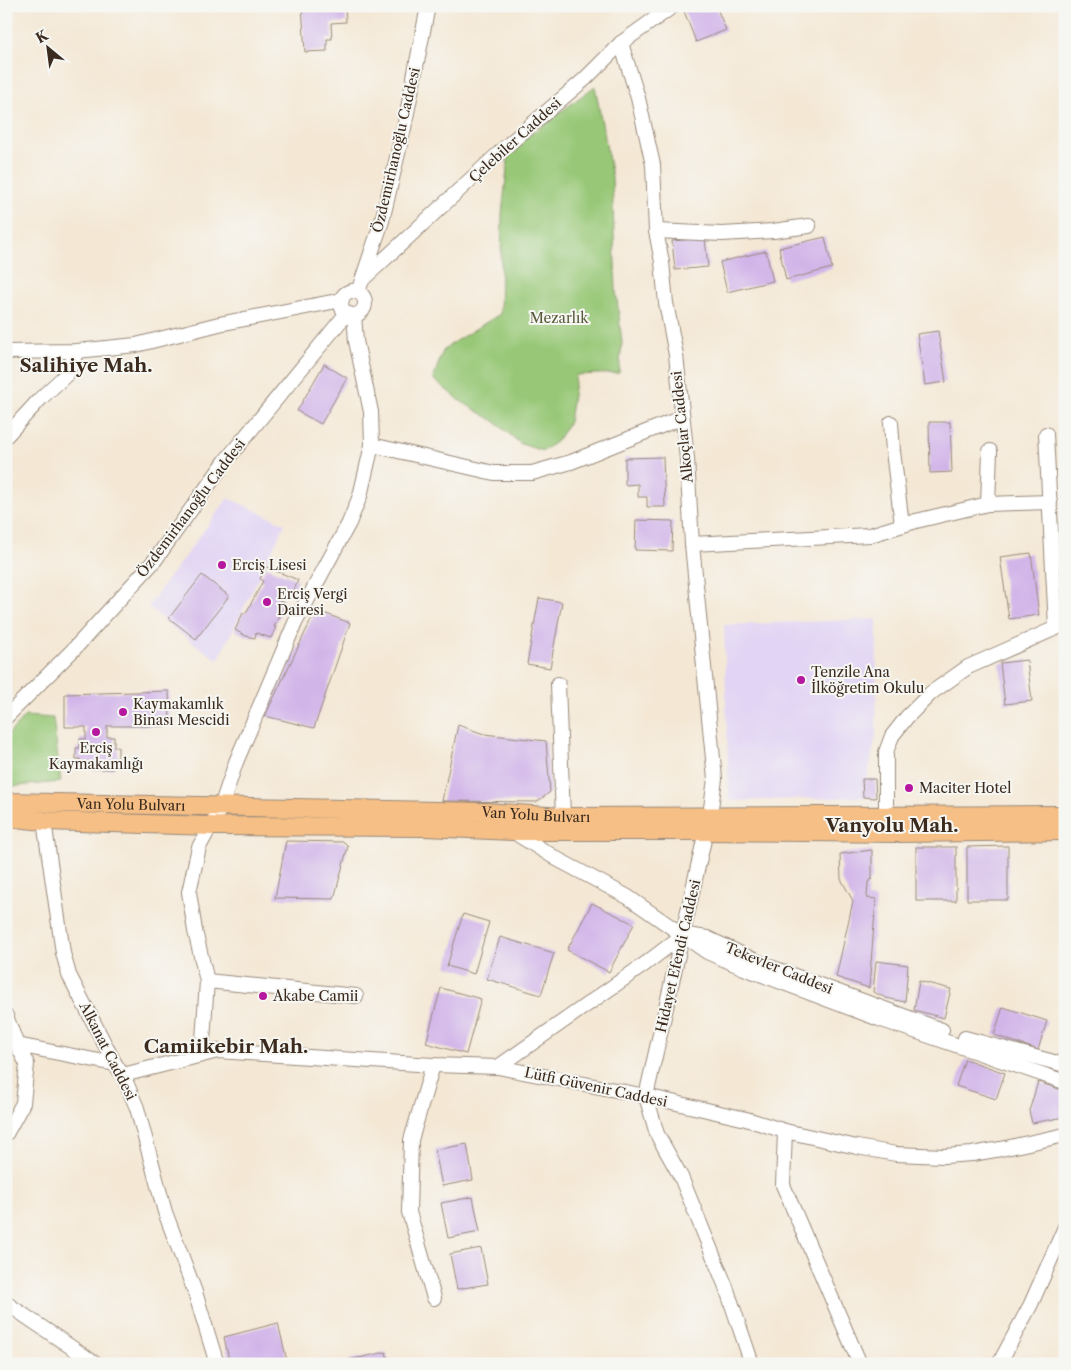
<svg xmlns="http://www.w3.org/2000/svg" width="1071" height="1370" font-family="'Libre Caslon Text',serif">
<rect width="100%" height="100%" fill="#f6f6f2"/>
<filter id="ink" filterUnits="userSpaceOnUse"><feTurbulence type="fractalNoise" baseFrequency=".02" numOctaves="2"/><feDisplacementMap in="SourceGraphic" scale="10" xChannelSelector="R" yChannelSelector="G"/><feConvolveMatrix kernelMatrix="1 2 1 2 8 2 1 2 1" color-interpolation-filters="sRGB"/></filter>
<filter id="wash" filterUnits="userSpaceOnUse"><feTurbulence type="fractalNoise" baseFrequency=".0096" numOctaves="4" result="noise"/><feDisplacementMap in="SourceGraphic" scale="20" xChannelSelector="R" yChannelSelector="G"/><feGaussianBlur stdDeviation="1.12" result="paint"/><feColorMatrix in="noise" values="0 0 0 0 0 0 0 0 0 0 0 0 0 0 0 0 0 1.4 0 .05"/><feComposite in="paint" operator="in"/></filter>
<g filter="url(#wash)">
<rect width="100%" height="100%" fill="#f4e8d5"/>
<g fill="#e1d4f4">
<path d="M228 498 285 524 218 660 178 632 148 606Z"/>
<path d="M877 619 876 736 867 779H862L863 797 729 801 724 625Z"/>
</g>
<g fill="#98c877" stroke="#6a794a">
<path d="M595 86 612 177 616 291 622 342 619 373 576 375 569 422 557 441 543 451 521 444 494 421 459 400 433 379 443 351 454 342 500 314 502 214 509 151Z"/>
<path d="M25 716 53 718 61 782 6 787V737Z"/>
</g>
<g id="blocks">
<g fill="#d1b5e9">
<path d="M302 6H345L346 22 331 23 332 39H327V51L305 52Z"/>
<path d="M682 6H716L726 30 696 42Z"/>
<path d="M825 237 832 268 786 280 779 248Z"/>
<path d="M705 238 708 267 675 270 672 241Z"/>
<path d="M766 251 773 281 727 292 720 262Z"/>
<path d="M938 331 946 382 925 385 917 334Z"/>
<path d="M324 364 347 378 321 424 297 411Z"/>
<path d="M929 422H950L952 472 930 473Z"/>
<path d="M663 457 665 507H647V497H638V484L625 485V458Z"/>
<path d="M636 520 673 521 672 551 635 550Z"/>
<path d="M1031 553 1039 615 1009 619 1000 557Z"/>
<path d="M266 567 298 580 294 590 287 595 282 593 279 601 285 603 274 627H276L271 638 256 633 255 638 246 636 235 630 243 613H246L263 581 260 579Z"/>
<path d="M202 575 229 596 196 639 169 618Z"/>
<path d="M539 598 562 602 550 668 527 664Z"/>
<path d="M316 610 350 623 314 728 265 716Z"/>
<path d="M1027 660 1032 701 1005 704 1000 663Z"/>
<path d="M169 691 170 726H107V737H114V747H118V761H112L113 769H80V759H76V748H80V739H86V727H65V694Z"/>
<path d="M458 725 484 734 546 741 550 792 537 802 442 801Z"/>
<path d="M862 779H875L876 798 863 797Z"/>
<path d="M286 841 344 842 348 846 334 899 275 898Z"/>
<path d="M1008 846V900H967V847Z"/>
<rect x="916" y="847" width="40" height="54"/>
<path d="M872 850V879L868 882 867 898 876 899 869 988 836 977 853 901 841 879 840 854Z"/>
<path d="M592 903 634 924 609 972 567 950Z"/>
<path d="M463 914 489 922 474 974 447 966Z"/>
<path d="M500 937 554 953 541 995 487 979Z"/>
<path d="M876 961 908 965 905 1002 886 998 873 992Z"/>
<path d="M919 981 951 989 944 1018 914 1010Z"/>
<path d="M441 988 481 999 466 1054 426 1043Z"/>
<path d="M1003 1007 1047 1021 1038 1050 994 1035Z"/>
<path d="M965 1059 1005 1073 996 1099 956 1086Z"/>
<path d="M1038 1082 1065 1091V1117L1032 1123 1029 1111Z"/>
<path d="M467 1144 473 1180 442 1186 435 1150Z"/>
<path d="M473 1197 480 1232 448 1238 441 1203Z"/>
<path d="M481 1248 488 1284 457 1289 450 1254Z"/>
<path d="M278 1323 287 1361 276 1364H230L224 1337Z"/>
<path d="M386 1352 389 1364H350L349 1360Z"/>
</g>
</g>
</g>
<g filter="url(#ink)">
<use href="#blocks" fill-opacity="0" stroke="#98897a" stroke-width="1"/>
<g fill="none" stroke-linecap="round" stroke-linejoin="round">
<defs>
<g id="minor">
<path d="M621 43 638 98 653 165 656 231 662 262 666 303 676 355 687 459 692 544 715 779 710 815 706 831 646 1096 657 1134 681 1177 726 1287 752 1364"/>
<path d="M656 231 722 234 773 231 809 226"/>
<path d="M362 280 510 143 585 79 621 43 673 6"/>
<circle cx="353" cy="303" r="12"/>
<path d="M358 292 382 221 404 128 428 6"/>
<path d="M6 352 77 351 136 345 219 324 342 300"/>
<path d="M891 423 893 451 902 525"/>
<path d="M1046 434 1056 628"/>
<path d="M6 436 40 399 67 374 77 351"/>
<path d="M372 445 494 473H532L571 462 681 418"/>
<path d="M988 504 990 451"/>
<path d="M692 544 870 535 916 521 988 504 1050 502"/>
<path d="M558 684 563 817"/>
<path d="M6 717 75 648 155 560 227 459 347 313"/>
<path d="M886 815V752L892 736 907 717 931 693 968 667 1065 624"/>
<path d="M44 821 63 953 69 975 115 1064 123 1075 137 1108 165 1212 195 1292 217 1364"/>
<path d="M512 831 557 859 628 897 707 952 744 968 879 1019 1065 1082"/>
<path d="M687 935 707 938 765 965 942 1030"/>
<path d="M207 981 356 996"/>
<path d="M6 1016 17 1045"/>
<path d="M965 1038 1065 1065"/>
<path d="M202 1055 207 981 195 931 189 892 199 847 221 807 236 762 295 623 349 523 360 496 372 445 371 412 356 341 354 315"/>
<path d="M433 1065 411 1140 409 1212 434 1298"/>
<path d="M498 1067 645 964 683 935"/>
<path d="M123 1075 218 1051 433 1065 498 1067 646 1096 746 1119 785 1131 857 1147 896 1154 944 1156 972 1154 1001 1149 1065 1135"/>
<path d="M785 1131 783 1185 860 1364"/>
<path d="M6 1134 23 1103 27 1064 17 1045 115 1064"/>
<path d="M6 1303 96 1364"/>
<path d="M999 1364 1031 1304 1065 1227"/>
</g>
<g id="major">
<path id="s1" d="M6 802 484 812 563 817 1065 815"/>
<path d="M6 817 44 821 212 826 426 827 512 831H706L898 833 1065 831"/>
</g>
</defs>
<use href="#minor" stroke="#98897a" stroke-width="16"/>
<use href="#major" stroke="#98897a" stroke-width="20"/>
<use href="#minor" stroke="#fff" stroke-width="14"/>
<use href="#major" stroke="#f5bf86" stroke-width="18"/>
</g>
</g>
<g fill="#b5179e" stroke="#f6f6f2" stroke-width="2">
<circle cx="222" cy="565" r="5"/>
<circle cx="267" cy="602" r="5"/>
<circle cx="801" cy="680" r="5"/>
<circle cx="123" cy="712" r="5"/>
<circle cx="96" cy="732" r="5"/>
<circle cx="909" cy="788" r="5"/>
<circle cx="263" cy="996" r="5"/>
</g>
<g text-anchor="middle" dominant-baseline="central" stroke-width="4" stroke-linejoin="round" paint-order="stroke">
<g font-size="14" fill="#3b2a1e" stroke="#f6f6f2">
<text transform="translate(515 140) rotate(-42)">Çelebiler Caddesi</text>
<text transform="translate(396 150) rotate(-77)">Özdemirhanoğlu Caddesi</text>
<text transform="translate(682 427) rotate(-96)">Alkoçlar Caddesi</text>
<text transform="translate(191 508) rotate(-53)">Özdemirhanoğlu Caddesi</text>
<text stroke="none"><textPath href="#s1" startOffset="125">Van Yolu Bulvarı</textPath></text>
<text stroke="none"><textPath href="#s1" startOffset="530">Van Yolu Bulvarı</textPath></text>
<text transform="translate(678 956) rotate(-77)">Hidayet Efendi Caddesi</text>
<text transform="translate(779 968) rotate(22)">Tekevler Caddesi</text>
<text transform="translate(108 1051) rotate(63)">Alkanat Caddesi</text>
<text transform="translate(596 1087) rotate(12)">Lütfi Güvenir Caddesi</text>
</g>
<g font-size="14" fill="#575939" stroke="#f6f6f2">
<text x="559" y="318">Mezarlık</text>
</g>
<g font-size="14" fill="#3b2a1e" stroke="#f6f6f2" text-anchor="start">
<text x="232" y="565">Erciş Lisesi</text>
<text x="277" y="594">Erciş Vergi<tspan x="277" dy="16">Dairesi</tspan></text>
<text x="811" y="672">Tenzile Ana<tspan x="811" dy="16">İlköğretim Okulu</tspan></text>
<text x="133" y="704">Kaymakamlık<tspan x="133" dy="16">Binası Mescidi</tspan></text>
<text x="96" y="748" text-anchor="middle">Erciş<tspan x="96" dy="16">Kaymakamlığı</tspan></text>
<text x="919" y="788">Maciter Hotel</text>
<text x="273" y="996">Akabe Camii</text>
</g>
<g font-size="19" font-weight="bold" fill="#3b2a1e" stroke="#f6f6f2">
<text x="86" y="365">Salihiye Mah.</text>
<text x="892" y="825">Vanyolu Mah.</text>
<text x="226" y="1046">Camiikebir Mah.</text>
</g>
</g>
<rect width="1071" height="1370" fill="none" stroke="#f6f6f2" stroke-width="25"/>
<g transform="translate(48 48) rotate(331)" stroke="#f6f6f2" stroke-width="4" paint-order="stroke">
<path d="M0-4L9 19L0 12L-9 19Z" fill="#3b2a1e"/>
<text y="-8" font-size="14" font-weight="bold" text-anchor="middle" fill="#3b2a1e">K</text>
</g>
</svg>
